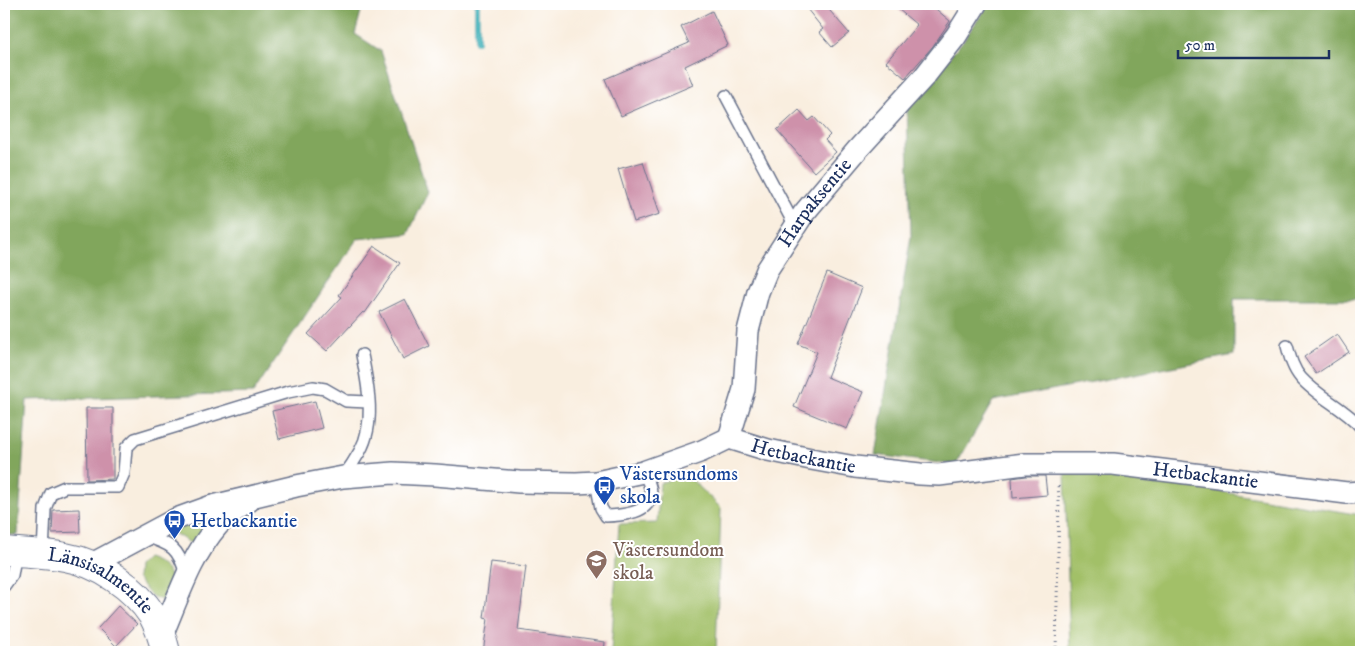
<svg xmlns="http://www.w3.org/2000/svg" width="1365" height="656" font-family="'IM FELL DW Pica',serif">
<rect width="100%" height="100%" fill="#fff"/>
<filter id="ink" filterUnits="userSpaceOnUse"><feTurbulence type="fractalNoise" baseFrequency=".02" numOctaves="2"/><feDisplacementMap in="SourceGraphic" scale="10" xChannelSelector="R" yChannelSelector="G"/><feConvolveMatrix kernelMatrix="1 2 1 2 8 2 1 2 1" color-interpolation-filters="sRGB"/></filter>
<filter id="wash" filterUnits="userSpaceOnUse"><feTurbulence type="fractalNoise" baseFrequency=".0096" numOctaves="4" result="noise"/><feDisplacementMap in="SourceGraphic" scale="20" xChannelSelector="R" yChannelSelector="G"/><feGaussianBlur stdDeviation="1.12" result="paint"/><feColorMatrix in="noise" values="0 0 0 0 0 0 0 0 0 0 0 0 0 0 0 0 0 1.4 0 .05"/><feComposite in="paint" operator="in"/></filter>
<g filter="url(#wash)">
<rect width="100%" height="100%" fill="#f9eedf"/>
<g fill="#a2c067" stroke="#5e7862">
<path d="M1065 472 1114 474 1361 515V652H1070Z"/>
<path d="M686 474 721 508 716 652H611L619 524 657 523 660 483Z"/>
<path d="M226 510 197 547 172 532 169 537H165L164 532Z"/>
<path d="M146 558C157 561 172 570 172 583 172 588 168 594 167 599 151 602 146 589 137 578L138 566Z"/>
</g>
<g fill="#81a65c" stroke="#4e6a5d">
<path d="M4 4H363L355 34 381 51 428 192 408 234 357 239 253 393 27 400 18 535H4Z"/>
<path d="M989 4H1361V299H1234V355L993 401 956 465 875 455 911 236 907 108 962 42Z"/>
</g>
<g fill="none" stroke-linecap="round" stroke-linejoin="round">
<path stroke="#3eafb7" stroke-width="6" d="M477 4V41"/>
</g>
<g id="blocks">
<g fill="#ce91aa">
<path d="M803 4H824L849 33 832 47 819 32 823 29Z"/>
<path d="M892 4H930L950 21 933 46 905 78 886 62 917 25Z"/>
<path d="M712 11 728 45 685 66 693 85 621 116 605 79 689 43 681 27Z"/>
<path d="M799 110 809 121 814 117 830 135 825 140 836 152 814 172 777 130Z"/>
<path d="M643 162 660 214 634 222 618 169Z"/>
<path d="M374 246 400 263 365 313 363 312 327 351 308 334 342 297 339 295Z"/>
<path d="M827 273 862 288 827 377 863 392 847 429 794 407 817 352 798 344Z"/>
<path d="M405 299 429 346 403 359 379 312Z"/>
<path d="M1337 334 1349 352 1316 374 1304 357Z"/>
<path d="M315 401 322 428 279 439 272 411Z"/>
<path d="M86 408H113V479L87 480Z"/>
<path d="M1026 476H1045L1047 495 1013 498 1012 478Z"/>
<path d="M79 509 80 532 52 533 53 510Z"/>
<path d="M491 562 526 566 518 630 605 642 604 652H483L488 619 484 618Z"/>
<path d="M118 606 137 624 116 646 98 628Z"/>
</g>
</g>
</g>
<g filter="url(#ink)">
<use href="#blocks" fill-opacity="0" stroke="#69728b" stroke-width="1"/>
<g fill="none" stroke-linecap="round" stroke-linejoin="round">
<defs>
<g id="lane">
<path d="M726 96 795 226"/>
<path d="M1287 346C1290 357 1293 369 1301 378 1318 397 1344 408 1361 427"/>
<path d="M343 477C349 469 355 460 360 451 376 422 368 386 362 355"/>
<path d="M596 482 601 508 606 516C637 515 665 507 643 472"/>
<path d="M145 536C171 544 179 548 186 575"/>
<path d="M43 554 45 509 51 493 65 487H118L124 473 126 448 135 439 288 392 313 387 325 389 346 401 368 402"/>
<path d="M4 586 12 575 16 552"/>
</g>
<g id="street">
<path id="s1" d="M729 438 744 389 748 331 758 292 767 270 804 213 858 149 924 77 956 36 976 4"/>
<path id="s2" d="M90 565 176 519 209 507 296 486 343 477 393 473 435 475 519 482 576 483 596 482 643 472 702 451 729 438 768 450 811 459 855 467 920 474 939 475 1025 464H1113L1347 493 1361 492"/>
<path d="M162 635C178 598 191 556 218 525 227 516 239 508 249 501"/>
</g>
<g id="secondary">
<path id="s3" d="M4 551C24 553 45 553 65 557 99 563 134 587 153 616 159 627 163 640 166 652"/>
</g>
</defs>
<use href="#lane" stroke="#69728b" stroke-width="14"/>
<use href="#street" stroke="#69728b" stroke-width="24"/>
<use href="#secondary" stroke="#69728b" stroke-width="30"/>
<path stroke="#69728b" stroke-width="3" stroke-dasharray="1 4" stroke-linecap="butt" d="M1056 652 1059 501 1058 484"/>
<use href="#lane" stroke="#fff" stroke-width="11"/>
<use href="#street" stroke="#fff" stroke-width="21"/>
<use href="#secondary" stroke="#fff" stroke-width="28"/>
</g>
</g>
<defs>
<symbol id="bus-pin" viewBox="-11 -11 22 30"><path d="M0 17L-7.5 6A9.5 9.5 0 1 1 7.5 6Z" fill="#1a4fb4" stroke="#fff"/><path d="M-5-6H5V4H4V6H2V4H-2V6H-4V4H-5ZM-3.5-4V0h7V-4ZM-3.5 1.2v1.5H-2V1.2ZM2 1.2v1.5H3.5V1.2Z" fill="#fff"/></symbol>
<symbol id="school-pin" viewBox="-11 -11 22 30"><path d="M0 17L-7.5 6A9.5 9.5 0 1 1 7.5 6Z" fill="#8d6e63" stroke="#fff"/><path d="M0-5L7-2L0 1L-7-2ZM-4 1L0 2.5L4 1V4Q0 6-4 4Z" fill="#fff"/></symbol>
</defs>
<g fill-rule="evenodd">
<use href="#bus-pin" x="592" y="474" width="25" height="34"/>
<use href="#bus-pin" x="162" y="508" width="25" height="34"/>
<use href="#school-pin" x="584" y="548" width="25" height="34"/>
</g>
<g text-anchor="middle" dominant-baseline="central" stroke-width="4" stroke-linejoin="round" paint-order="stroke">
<g font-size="20" fill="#1b2f5e" stroke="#fff">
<text stroke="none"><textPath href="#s1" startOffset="256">Harpaksentie</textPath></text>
<text stroke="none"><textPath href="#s2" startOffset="741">Hetbackantie</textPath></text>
<text stroke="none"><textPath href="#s2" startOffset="1146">Hetbackantie</textPath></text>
<text stroke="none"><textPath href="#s3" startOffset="104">Länsisalmentie</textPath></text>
</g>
<g font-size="20" fill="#164399" stroke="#fff" text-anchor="start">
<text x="620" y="474">Västersundoms<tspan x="620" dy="23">skola</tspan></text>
<text x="191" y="521">Hetbackantie</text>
</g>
<g font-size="20" fill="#785e54" stroke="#fff" text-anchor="start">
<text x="613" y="550">Västersundom<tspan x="613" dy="23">skola</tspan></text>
</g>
</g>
<rect width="1365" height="656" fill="none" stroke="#fff" stroke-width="20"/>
<path d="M1178 50v8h151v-8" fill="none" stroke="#1b2f5e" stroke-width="2.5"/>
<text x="1185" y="50" font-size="15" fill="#1b2f5e" stroke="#ffffff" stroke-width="4" paint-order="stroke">50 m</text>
</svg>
